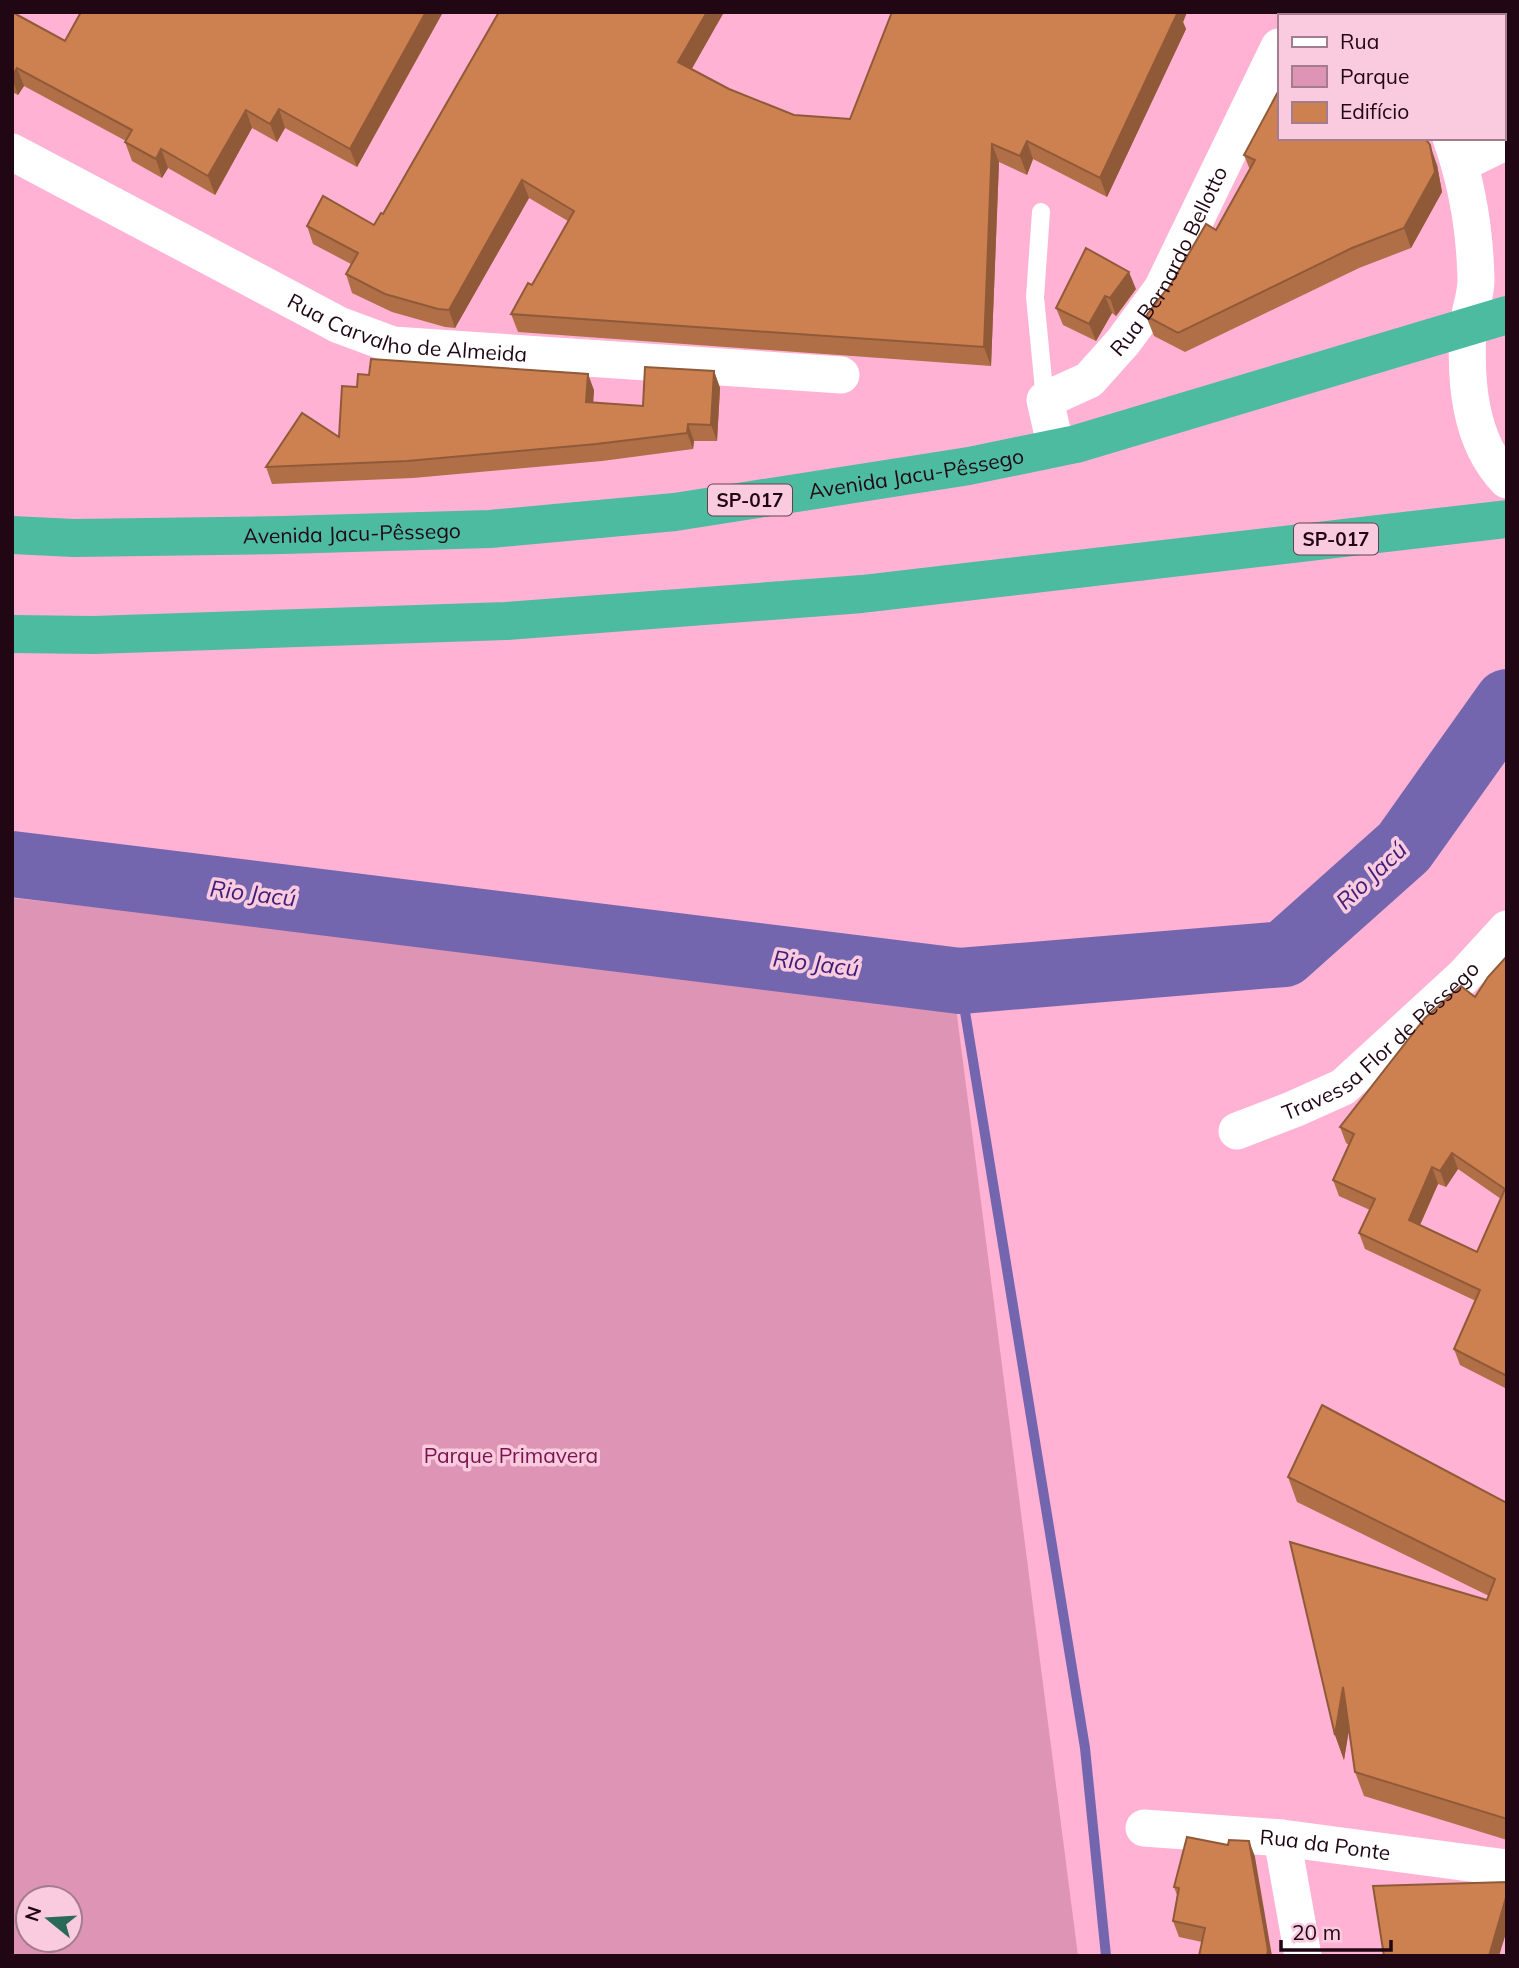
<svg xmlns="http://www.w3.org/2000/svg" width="1519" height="1968" font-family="Mulish,sans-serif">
<rect width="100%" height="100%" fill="#ffb2d4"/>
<path fill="#de94b4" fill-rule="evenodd" d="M12 898 955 1000 1078 1956H12ZM28 1898H70V1940H28Z"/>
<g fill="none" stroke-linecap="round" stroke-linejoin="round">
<path stroke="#7465af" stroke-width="10" d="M960 981 1085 1748 1106 1956"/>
<path stroke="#7465af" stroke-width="66" d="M12 864 960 981 1284 954 1404 847 1507 702"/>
<path stroke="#fff" stroke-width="18" d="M1041 212 1035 297 1045 400"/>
<g stroke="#fff" stroke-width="37">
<path d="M1319 12 1326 16"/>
<path d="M1503 93 1507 95"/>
<path d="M1451 138C1467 183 1475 233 1476 280 1476 296 1469 312 1468 328 1465 380 1469 441 1507 480"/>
<path id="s1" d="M12 152 339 325 393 345 841 375"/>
<path d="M1460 164 1507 141"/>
<path id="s2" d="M1056 448 1045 400 1089 380 1123 342 1162 289 1279 47"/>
<path id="s3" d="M1237 1131 1294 1109 1343 1087 1463 977 1507 929"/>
<path id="s4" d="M1144 1828 1282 1838 1507 1868"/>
<path d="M1282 1838 1303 1956"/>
</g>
<g stroke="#4cbba0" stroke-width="38">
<path id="s5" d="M12 535 74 538 283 535 490 529 675 512 969 466 1076 444 1507 315"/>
<path d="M12 634 94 635 506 621 862 594 1507 519"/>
</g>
</g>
<g fill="#b06f46" fill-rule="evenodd">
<path d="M12 12 65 41 81 12H443L357 167 285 128 277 142 252 128 215 195 168 168 162 178 132 161 125 142 126 141 24 86 18 95 12 92Z"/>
<path d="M499 12H724L691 69 729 89 794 115 850 119 892 12H1187L1183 22 1186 29 1107 197 1033 159 1027 175 999 162 991 366 518 332 511 314 532 285 568 221 529 198 455 328 445 327 392 312 352 293 346 274 351 264 313 244 307 226 374 225 383 214Z"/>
<path d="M1397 12H1507V72L1503 70V16H1404Z"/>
<path d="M1244 155 1437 165 1442 192 1411 248 1359 268 1185 352 1154 336 1146 316 1216 230 1250 170Z"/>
<path d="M1136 289 1116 316 1112 313 1096 341 1063 325 1056 308Z"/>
<path d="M714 371 720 388 717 441H694L693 449 602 461 413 478 272 484 266 467 339 437 357 387 594 390 593 403 643 406Z"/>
<path d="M1507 956V1389L1460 1365 1454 1349 1476 1301 1365 1249 1359 1233 1370 1210 1339 1196 1333 1180 1349 1145 1346 1143 1340 1127 1475 997ZM1458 1169 1501 1199 1477 1252 1420 1225 1438 1184 1446 1187Z"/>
<path d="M1288 1477 1507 1503V1840L1364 1796 1355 1772 1349 1729 1344 1760 1335 1735 1487 1600 1489 1596 1297 1502Z"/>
<path d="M1249 1841 1255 1857 1202 1942 1179 1937 1173 1921 1177 1895 1174 1887 1228 1845Z"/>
</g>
<g fill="#905a39">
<path d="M426 12H443L357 167 350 149Z"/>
<path d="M707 12H724L685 81 678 62Z"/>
<path d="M1176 12H1187L1183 22 1186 29 1107 197 1100 178Z"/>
<path d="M17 68 24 86 18 95 12 78V76Z"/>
<path d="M279 109 285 128 277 142 270 124Z"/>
<path d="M246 110 252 128 215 195 208 176Z"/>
<path d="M1027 141 1033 159 1027 175 1020 156Z"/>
<path d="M992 144 999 162 991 366 984 347Z"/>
<path d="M1430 145 1437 165 1442 192 1411 248 1404 228Z"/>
<path d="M161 149 168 168 162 178 156 159Z"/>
<path d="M522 180 529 198 455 328 449 310Z"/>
<path d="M1129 272 1136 289 1116 316 1110 298Z"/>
<path d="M1105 296 1112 313 1096 341 1089 324Z"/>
<path d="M714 371 720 388 717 441 711 425Z"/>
<path d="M588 374 594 390 592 419 586 402Z"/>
<path d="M688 424 694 441 693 449 687 433Z"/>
<path d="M1452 1153 1458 1169 1446 1187 1440 1171Z"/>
<path d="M1432 1167 1438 1184 1415 1236 1409 1220Z"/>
<path d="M1343 1687 1352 1711 1344 1760 1335 1735Z"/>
<path d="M1249 1841 1255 1857 1272 1956H1267Z"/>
<path d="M1507 1894V1930L1499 1956H1489Z"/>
</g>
<g fill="#cd8151" stroke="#905a39" stroke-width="2" fill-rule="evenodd">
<path d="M12 12 65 41 81 12H426L350 149 279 109 270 124 246 110 208 176 161 149 156 159 125 142 132 130 17 68 12 76Z"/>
<path d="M499 12H707L678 62 729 89 794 115 850 119 892 12H1178L1100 178 1027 141 1020 156 992 144 984 347 511 314 528 283 532 285 574 211 522 180 449 310 438 309 385 294 346 274 358 253 307 226 323 196 374 225 381 213 383 214Z"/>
<path d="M1422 12H1507V58L1503 56V16H1428Z"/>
<path d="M1279 90V138H1425L1430 145 1435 172 1404 228 1352 248 1178 333 1146 316 1166 290 1167 291 1206 224 1216 230 1255 160 1244 155Z"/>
<path d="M1086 248 1129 272 1110 298 1105 296 1089 324 1056 308Z"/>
<path d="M371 359 588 374 586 402 643 406 645 367 714 371 711 425 688 424 687 433 596 444 407 461 266 467 302 413 339 437 342 386 357 387 358 374 369 375Z"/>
<path d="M1507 956V1376L1454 1349 1480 1290 1359 1233 1375 1199 1333 1180 1354 1134 1340 1127 1425 1018 1461 986 1475 997 1488 977ZM1452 1153 1505 1189 1477 1252 1409 1220 1432 1167 1440 1171Z"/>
<path d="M1322 1405 1507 1503V1819L1355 1772 1343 1687 1335 1735 1290 1542 1487 1600 1495 1579 1288 1477Z"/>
<path d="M1187 1837 1228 1845 1229 1840 1249 1841 1268 1950 1267 1956H1199L1205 1928 1173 1921 1179 1888 1174 1887Z"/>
<path d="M1507 1882V1894L1489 1956H1384L1373 1886Z"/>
</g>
<g text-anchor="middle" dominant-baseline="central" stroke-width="7" stroke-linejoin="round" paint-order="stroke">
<g fill="#facade" stroke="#624251" stroke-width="2">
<rect x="708" y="484.5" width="84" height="31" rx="5"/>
<rect x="1294" y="523.5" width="84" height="31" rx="5"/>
</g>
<g font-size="19" font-weight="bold" fill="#210714">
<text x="750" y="500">SP-017</text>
<text x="1336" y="539">SP-017</text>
</g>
<g font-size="21" fill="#210714" stroke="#facade">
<text stroke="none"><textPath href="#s2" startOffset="242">Rua Bernardo Bellotto</textPath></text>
<text stroke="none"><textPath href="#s1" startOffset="438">Rua Carvalho de Almeida</textPath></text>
<text stroke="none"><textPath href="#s5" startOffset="908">Avenida Jacu-Pêssego</textPath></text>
<text stroke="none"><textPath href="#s5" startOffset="340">Avenida Jacu-Pêssego</textPath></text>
<text stroke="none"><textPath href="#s3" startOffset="172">Travessa Flor de Pêssego</textPath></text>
<text stroke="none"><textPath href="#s4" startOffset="182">Rua da Ponte</textPath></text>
</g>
<g font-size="21" fill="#78134d" stroke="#facade">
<text x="511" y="1455">Parque Primavera</text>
</g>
<g font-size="23" font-style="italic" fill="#3b1d78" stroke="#facade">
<text transform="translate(1371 875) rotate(-43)">Rio Jacú</text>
<text transform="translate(253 893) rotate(7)">Rio Jacú</text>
<text transform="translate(816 963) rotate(7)">Rio Jacú</text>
</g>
</g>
<rect width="1519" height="1968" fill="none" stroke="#210714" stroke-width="28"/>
<rect x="1278" y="14" width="228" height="126" fill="#facade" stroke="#a37c8d" stroke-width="2"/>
<rect x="1292" y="37" width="35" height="10" fill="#ffffff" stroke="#a37c8d" stroke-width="2"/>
<text x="1340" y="49" font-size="21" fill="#210714">Rua</text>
<rect x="1292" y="66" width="35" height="21" fill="#de94b4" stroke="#a37c8d" stroke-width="2"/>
<text x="1340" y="84" font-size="21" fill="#210714">Parque</text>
<rect x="1292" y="102" width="35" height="21" fill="#cd8151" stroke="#a37c8d" stroke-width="2"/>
<text x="1340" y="119" font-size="21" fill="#210714">Edifício</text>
<g transform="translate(49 1919) rotate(288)"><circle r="33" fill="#facade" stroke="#a37c8d" stroke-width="2"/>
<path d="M0-5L12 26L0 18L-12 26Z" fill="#2a6957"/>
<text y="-10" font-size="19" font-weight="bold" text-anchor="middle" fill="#210714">N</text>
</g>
<path d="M1281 1940v10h110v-10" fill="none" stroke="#210714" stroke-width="3.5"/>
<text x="1292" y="1940" font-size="21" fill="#210714" stroke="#facade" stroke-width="5" paint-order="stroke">20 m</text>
</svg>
